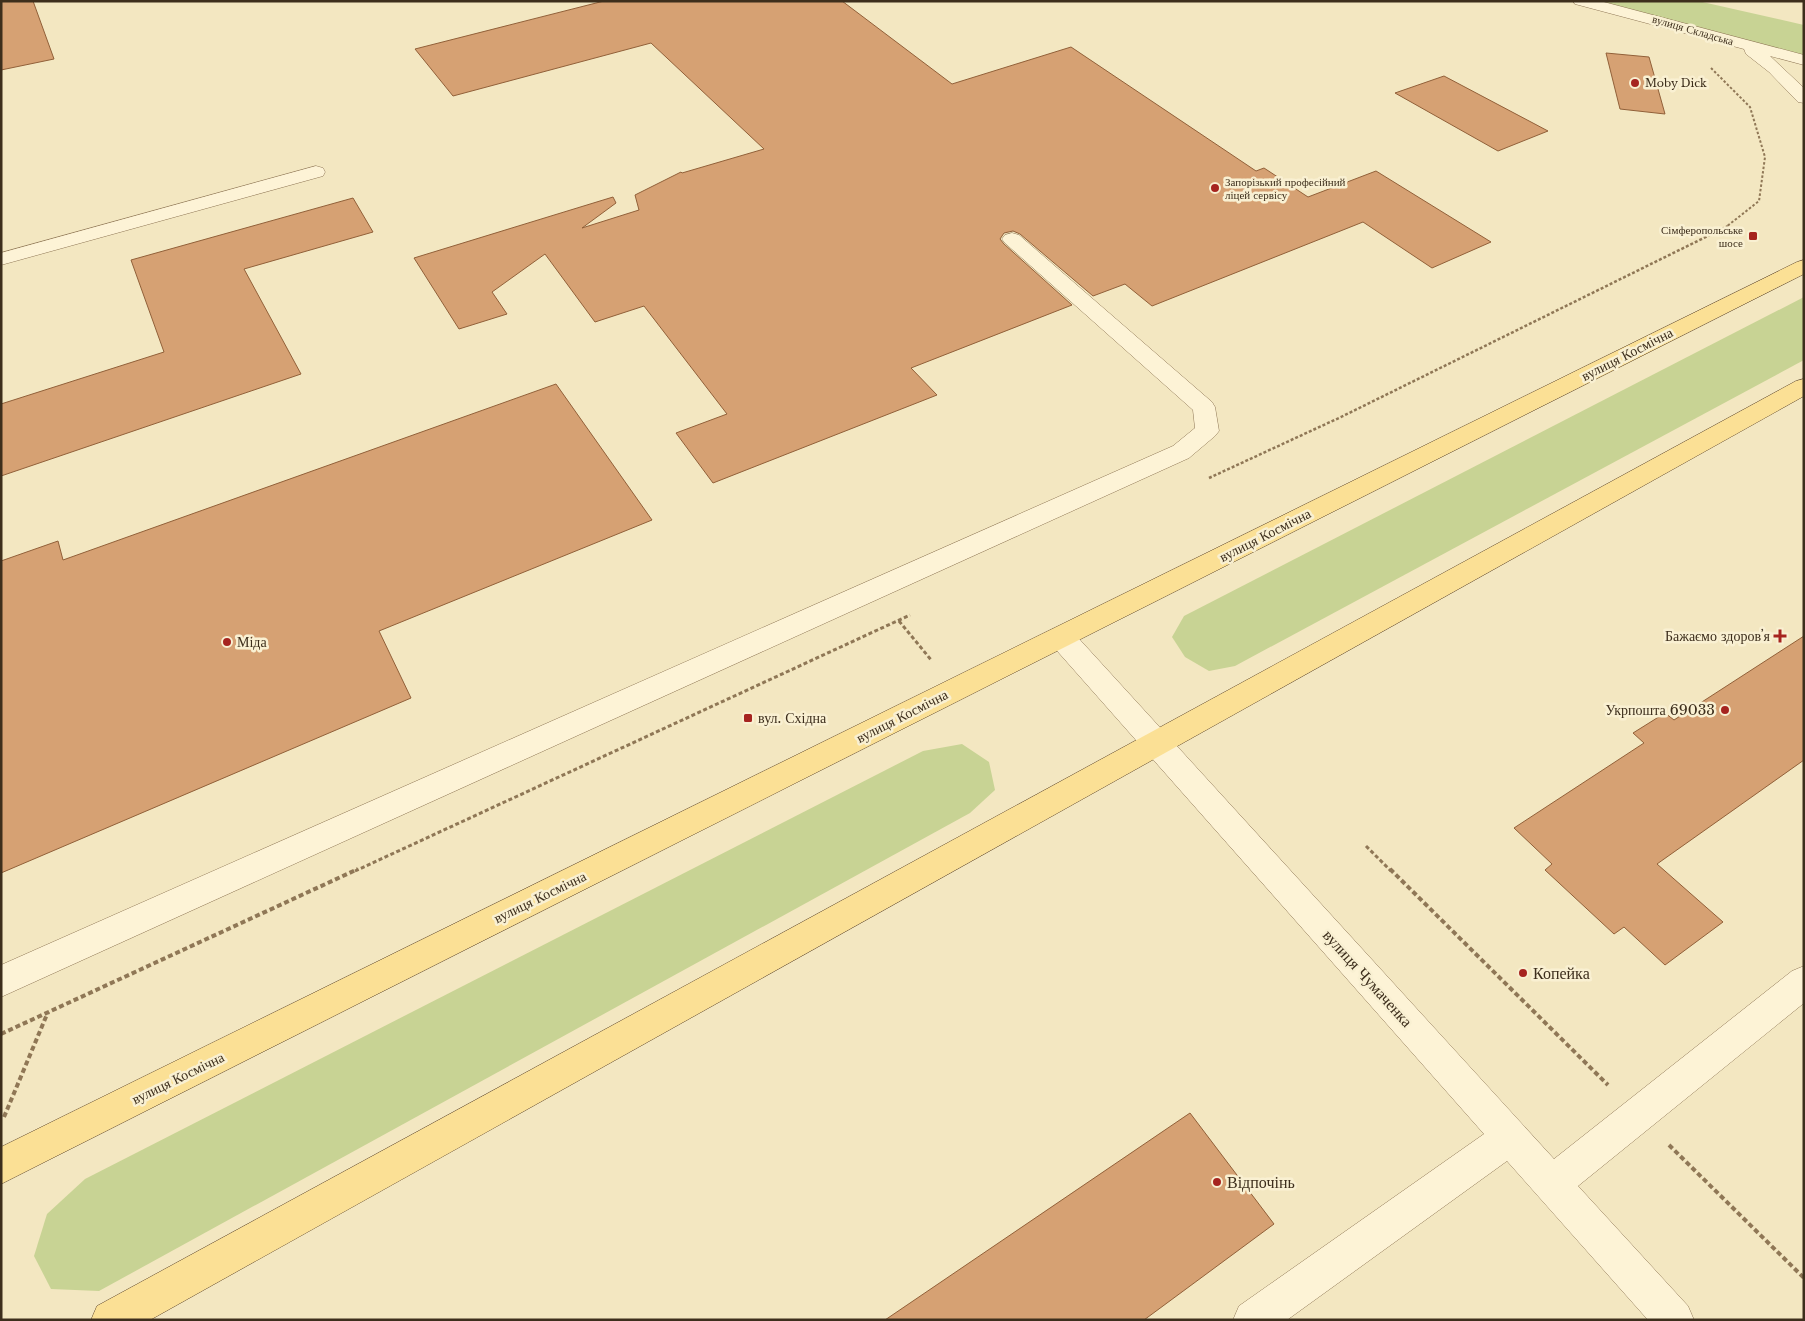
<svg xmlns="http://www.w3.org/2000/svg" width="1805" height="1321" font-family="'Libre Baskerville',serif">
<rect width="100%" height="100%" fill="#f3e7c1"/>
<g fill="#c8d394">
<path d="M1581 1H1698L1804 25V55Z"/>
<path d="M1804 297V360L1235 666 1209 671 1185 657 1172 637 1184 616Z"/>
<path d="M962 744 989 762 995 790 970 813 99 1291 51 1289 34 1256 47 1214 85 1179 923 751Z"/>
</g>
<g fill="#d6a173" stroke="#916039">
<path d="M1 1H33L54 59 1 70Z"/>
<path d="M604 1H842L952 84 1071 47 1256 171 1264 168 1308 197 1376 171 1491 242 1432 268 1363 222 1152 306 1125 284 1093 296 1020 234 1013 231 1004 233 1000 239 1004 244 1072 305 911 368 937 395 713 483 676 433 727 414 644 306 595 322 545 254 492 292 507 314 459 329 414 258 613 197 616 203 582 228 639 210 635 195 681 172 682 173 764 149 651 43 453 96 415 49Z"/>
<path d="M1606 53 1649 57 1665 114 1620 109Z"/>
<path d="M1444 76 1548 131 1498 151 1395 93Z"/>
<path d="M353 198 373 232 244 269 301 374 1 476V404L164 352 131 260Z"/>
<path d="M556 384 652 520 379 631 411 698 1 873V561L58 541 63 560Z"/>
<path d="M1804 636V760L1657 864 1723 922 1665 965 1624 927 1614 934 1545 870 1552 864 1514 828 1644 743 1633 733 1665 713 1674 720Z"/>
<path d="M1190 1113 1274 1224 1144 1320H885Z"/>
</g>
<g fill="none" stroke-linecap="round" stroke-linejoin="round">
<defs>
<g id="minor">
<path d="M1573 1H1600L1804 55V65L1770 56 1804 88V103L1798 102 1769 72 1746 54 1744 49 1575 4Z"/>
<path d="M316 166 323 168 325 172 323 176 1 265V253Z"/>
<path d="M1012 233 1019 235 1212 402 1215 407 1219 431 1215 436 1189 458 1 997V965L1173 446 1195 428 1193 410 1005 243 1002 239 1005 235Z"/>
<path d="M1061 627 1071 630 1554 1159 1792 971 1804 966V1003L1578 1186 1688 1306 1694 1320H1648L1507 1161 1287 1320H1233L1239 1306 1484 1134 1051 644 1047 637 1051 630Z"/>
</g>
<g id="major">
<path d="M1804 260V274L1 1184V1147L1797 262Z"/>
<path d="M1804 379V396L150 1320H91L97 1306 1796 381Z"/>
</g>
</defs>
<use href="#minor" stroke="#8f7756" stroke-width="1"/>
<use href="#major" stroke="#5d452b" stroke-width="1"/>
<path stroke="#8f7756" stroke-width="2" stroke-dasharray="2.5 2" stroke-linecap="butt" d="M1711 68 1750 107 1765 157 1759 201 1726 227"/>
<path stroke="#8f7756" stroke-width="2.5" stroke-dasharray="3 2" stroke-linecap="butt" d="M1209 478 1341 417 1728 226"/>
<g stroke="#8f7756" stroke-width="3" stroke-dasharray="4 2.5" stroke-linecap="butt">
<path d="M899 621 932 661"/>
<path d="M1366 846 1391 871"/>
<path d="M355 871 910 615"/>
</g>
<g stroke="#8f7756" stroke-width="4" stroke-dasharray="5 3" stroke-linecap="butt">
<path d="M1390 869 1608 1085"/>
<path d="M1 1034 358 869"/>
<path d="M4 1117 48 1012"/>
<path d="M1669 1145 1804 1278"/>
</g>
<use href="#minor" fill="#fdf3d6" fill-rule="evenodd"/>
<use href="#major" fill="#fbe095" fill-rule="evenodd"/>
</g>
<g fill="#a6241f" stroke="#f9f0d2" stroke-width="2">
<circle cx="1635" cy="83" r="5"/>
<circle cx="1215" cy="188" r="5"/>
<rect x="1748" y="231" width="10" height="10" rx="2.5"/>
<path d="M1777.5 628.5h5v5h5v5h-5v5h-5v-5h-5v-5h5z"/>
<circle cx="227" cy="642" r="5"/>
<circle cx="1725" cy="710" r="5"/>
<rect x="743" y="713" width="10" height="10" rx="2.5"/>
<circle cx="1523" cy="973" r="5"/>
<circle cx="1217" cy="1182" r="5"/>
</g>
<g text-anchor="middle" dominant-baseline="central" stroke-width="5" stroke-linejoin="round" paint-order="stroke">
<g font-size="11" fill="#3d2e1c" stroke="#f9f0d2">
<text transform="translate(1693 30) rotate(16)">вулиця Складська</text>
</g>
<g font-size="11" fill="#3d2e1c" stroke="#f9f0d2" text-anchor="start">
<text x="1645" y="83">Moby Dick</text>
<text x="1225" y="182">Запорізький професійний<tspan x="1225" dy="13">ліцей сервісу</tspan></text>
<text x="1743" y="230" text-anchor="end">Сімферопольське<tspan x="1743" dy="13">шосе</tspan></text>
</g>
<g font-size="14" fill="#3d2e1c" stroke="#f9f0d2">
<text transform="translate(1627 354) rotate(-27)">вулиця Космічна</text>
<text transform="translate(1265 535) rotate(-27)">вулиця Космічна</text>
<text transform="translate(902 716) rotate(-27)">вулиця Космічна</text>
<text transform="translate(540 897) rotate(-26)">вулиця Космічна</text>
<text transform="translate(178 1078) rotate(-26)">вулиця Космічна</text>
</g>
<g font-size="14" fill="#3d2e1c" stroke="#f9f0d2" text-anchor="end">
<text x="1770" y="636">Бажаємо здоровʼя</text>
<text x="237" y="642" text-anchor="start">Міда</text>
<text x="1715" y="710">Укрпошта 69033</text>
<text x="758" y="718" text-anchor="start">вул. Східна</text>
</g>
<g font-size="16" fill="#3d2e1c" stroke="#f9f0d2" text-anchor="start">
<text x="1533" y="973">Копейка</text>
<text x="1227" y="1182">Відпочінь</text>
</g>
<g font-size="16" fill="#3d2e1c" stroke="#f9f0d2">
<text transform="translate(1368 978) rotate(48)">вулиця Чумаченка</text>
</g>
</g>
<rect width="1805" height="1321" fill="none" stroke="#3d2e1c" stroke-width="5"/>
</svg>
